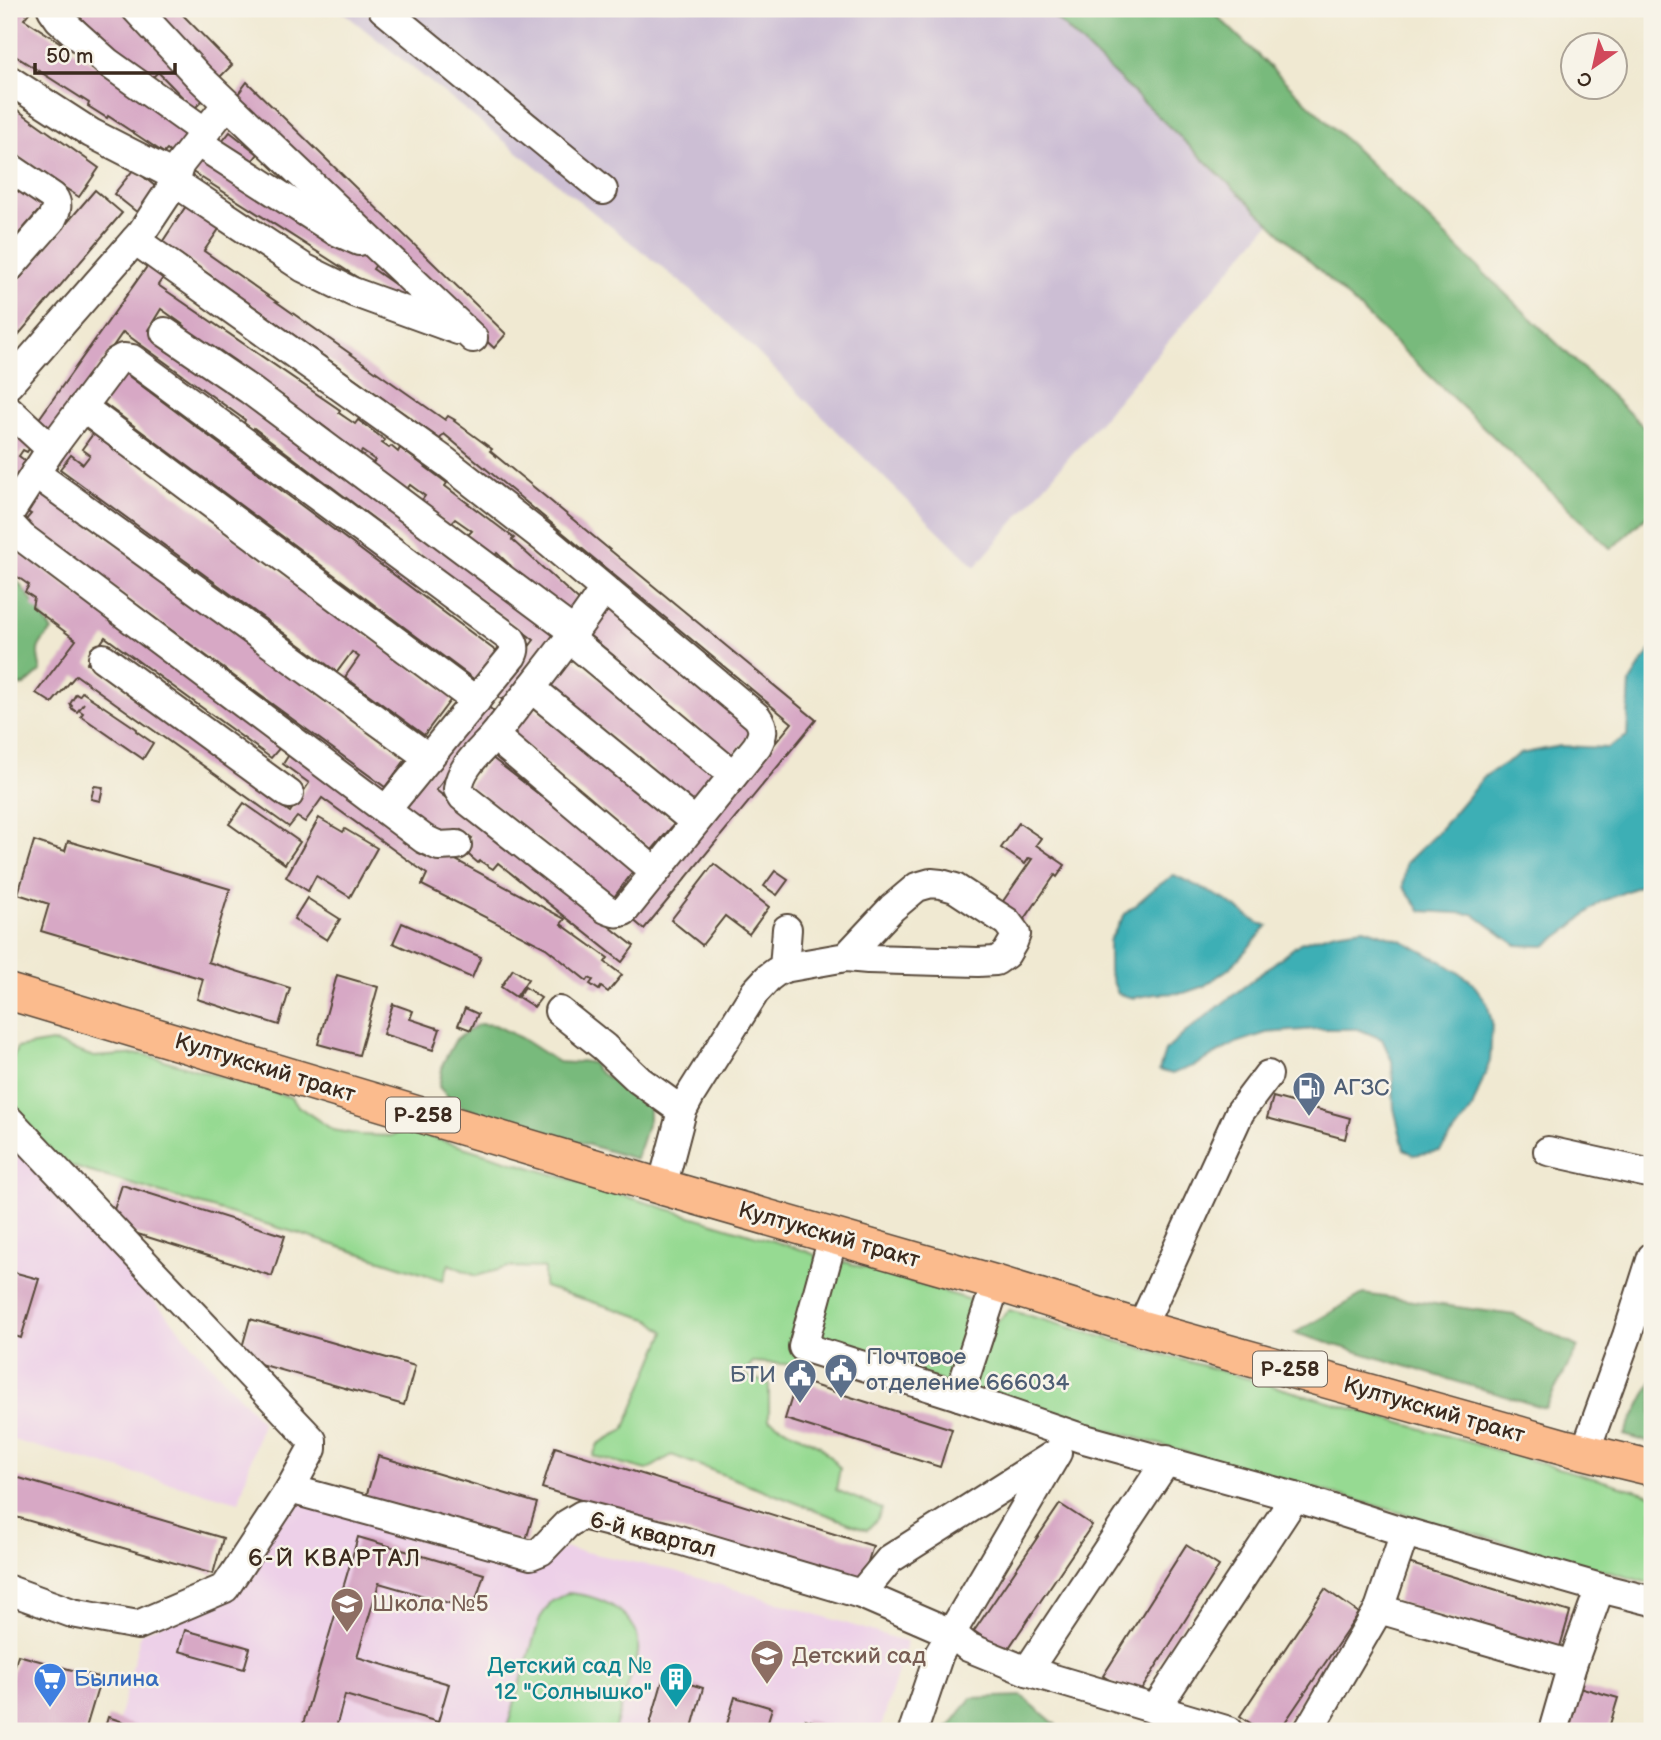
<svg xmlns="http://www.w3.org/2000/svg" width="1661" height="1740" font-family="'Balsamiq Sans',sans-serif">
<rect width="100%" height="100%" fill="#f7f3e8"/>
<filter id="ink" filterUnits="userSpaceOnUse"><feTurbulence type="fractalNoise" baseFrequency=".0143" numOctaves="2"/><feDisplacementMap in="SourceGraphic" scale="14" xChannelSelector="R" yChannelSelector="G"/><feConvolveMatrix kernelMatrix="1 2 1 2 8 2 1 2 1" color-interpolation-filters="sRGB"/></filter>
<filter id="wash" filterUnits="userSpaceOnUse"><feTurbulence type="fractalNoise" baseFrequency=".00686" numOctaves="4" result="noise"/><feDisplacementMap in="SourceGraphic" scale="28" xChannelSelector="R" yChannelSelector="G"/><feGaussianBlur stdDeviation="1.57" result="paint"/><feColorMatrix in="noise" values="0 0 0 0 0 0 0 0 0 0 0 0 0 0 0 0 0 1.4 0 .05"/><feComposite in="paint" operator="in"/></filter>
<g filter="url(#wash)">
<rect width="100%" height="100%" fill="#f0e9d2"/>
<g fill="#edd0e8">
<path d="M9 1138 262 1422 239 1502 9 1439Z"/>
<path d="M293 1499 529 1569 566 1548 675 1571 907 1642 880 1731H116L141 1633 230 1595Z"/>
</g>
<path fill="#ccbed4" d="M339 9H1074L1274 218 975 567 709 305Z"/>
<g fill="#96da92" stroke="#688258" stroke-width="2">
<path d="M52 1042 94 1057 143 1054 290 1097 299 1107 333 1130 360 1135 390 1136 407 1130 803 1250 816 1255 820 1268 796 1365 753 1362 742 1375 769 1383V1420L820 1446 840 1468 836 1490 882 1509 878 1518 867 1530 672 1455 647 1470 593 1456 598 1444 624 1430 665 1332 651 1320 544 1287V1268L509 1267 476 1276 449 1264 443 1280 303 1235 60 1163 17 1120 9 1093V1068L17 1048Z"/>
<path d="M845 1262 981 1303 957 1386 810 1342 831 1270Z"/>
<path d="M1009 1310 1652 1495V1584L971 1391 990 1329Z"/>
<path d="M567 1593C599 1595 643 1613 638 1653 637 1661 633 1670 630 1679 625 1696 619 1714 614 1731H506L540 1618 551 1602Z"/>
</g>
<g fill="#78ba7c" stroke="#5a724d" stroke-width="2">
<path d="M1046 9H1210L1652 435V511L1611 549Z"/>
<path d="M9 570 28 595 52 631C35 647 36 650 41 671L25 685 9 687Z"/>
<path d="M479 1024 495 1025 521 1038 558 1062 572 1063 581 1061 592 1063C600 1076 602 1074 613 1080 626 1087 639 1098 649 1108V1119L636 1159 464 1108 449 1098 439 1087 443 1063 456 1039Z"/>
<path d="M1363 1294 1514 1315 1578 1347 1545 1408 1295 1333Z"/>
<path d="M1652 1381V1443L1624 1435Z"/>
<path d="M1022 1696 1056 1725 1059 1731H946L971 1698Z"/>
</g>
<g fill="#3dafb5" stroke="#3c6c6a" stroke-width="2">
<path d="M1652 650V876L1637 887 1600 902 1570 928 1545 946 1516 945 1473 914 1421 911 1403 887 1406 863 1438 832 1485 776 1520 754 1560 746 1607 748 1627 736 1630 682 1649 652Z"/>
<path d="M1174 875 1224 899 1258 923 1268 926 1231 967 1204 986 1184 993 1155 994 1134 998 1118 994 1109 972V941L1125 914 1155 888Z"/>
<path d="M1364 928 1403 941 1441 961 1471 981 1487 1003 1492 1022 1490 1061 1471 1111 1440 1151 1414 1155 1404 1149 1394 1108 1392 1061 1382 1039 1358 1029H1317L1266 1033 1236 1043 1196 1065 1172 1074 1159 1070 1165 1051 1186 1032 1300 943 1335 932Z"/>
</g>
<g id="blocks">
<g fill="#d7a8c5">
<path d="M9 9H32L24 19 192 128 175 156 167 150 164 153 108 116 107 118 88 106 89 103 9 52Z"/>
<path d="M72 9H121L207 96 194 109 158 72 149 81 132 71Z"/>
<path d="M145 9H177L232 65 214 83Z"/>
<path d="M247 82 506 334 494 348 233 101Z"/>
<path d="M9 104 99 168 79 197 9 151Z"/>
<path d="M230 132 258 154 249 165 222 142Z"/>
<path d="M202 156 354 254 359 246 380 259 373 269 396 285 398 282 417 294 412 305 391 299 191 171Z"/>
<path d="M134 169 156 187 143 217 114 194Z"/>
<path d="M16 184 42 207 9 245V192Z"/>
<path d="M95 190 122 213 9 346V291Z"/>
<path d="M186 206 219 229 204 251 445 420 448 416 455 420 454 421 492 449 490 451 816 720 644 929 631 918 792 723 444 434 440 439 177 252 172 260 157 250Z"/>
<path d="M151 261 167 272 158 285 340 410 339 413 355 424 358 420 385 440 382 443 389 448 391 446 398 452 400 448 447 483 445 486 514 538 512 540 584 605 572 617 540 589 534 596 505 574 511 566 497 553 490 562 463 540 472 531 455 519 449 526 419 504 425 496 410 485 404 493 369 469 375 460 362 451 356 459 326 437 330 431 318 422 314 428 282 406 287 399 266 385 232 370 238 363 218 349 211 358 179 335 185 326 161 309 148 330 562 633 508 704 494 693 534 640 254 428 253 430 244 423 245 420 123 332 52 434 36 423Z"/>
<path d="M122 371 497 652 475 680 102 402Z"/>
<path d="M14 426 35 440 27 452 23 450 19 456 29 464 9 494V434Z"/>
<path d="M93 434 452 698 424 735 345 677 359 657 352 652 337 672 60 469 71 455 83 464 90 455 82 449Z"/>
<path d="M37 486 406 759 385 787 24 522 31 514 20 508Z"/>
<path d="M9 545 283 744 271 758 105 637 87 663 290 812 309 783 283 764 292 750 437 850 565 919 561 924 608 958 605 962 622 975 608 992 601 987 599 990 590 984 593 980 589 978 587 981 546 948 422 885 427 874 322 798 305 822 297 817 289 827 76 675 52 703 36 693 76 640 32 607 34 598 25 592 29 585 9 571Z"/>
<path d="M610 608 754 730 732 756 588 634Z"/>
<path d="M570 656 717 774 694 803 547 684Z"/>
<path d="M82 692 137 729 136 731 153 743 143 759 81 716 83 713 79 710 84 703 77 712 71 708 72 706 70 704 76 694 79 696Z"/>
<path d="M483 701 496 714 436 790 634 946 622 962 498 863 493 869 480 861 478 863 463 850 472 838 461 830 453 839 443 836 402 806Z"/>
<path d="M531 705 675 823 652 850 509 732Z"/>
<path d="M491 757 635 869 614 897 469 785Z"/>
<path d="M94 786 103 787 100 801 91 799Z"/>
<path d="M244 803 300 842 285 864 229 824Z"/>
<path d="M319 818 343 832 345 829 377 848 350 897 316 876 308 891 286 877Z"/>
<path d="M1019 823 1041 838 1036 845 1065 865 1057 877 1055 875 1022 923 999 907 1032 859 1029 858 1025 864 1001 848Z"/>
<path d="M34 841 65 851 68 841 230 889 208 962 290 988 279 1025 197 999 203 979 41 931 49 904 18 894Z"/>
<path d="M714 864 769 907 749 934 725 916 702 945 671 920Z"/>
<path d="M775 871 788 880 777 895 764 886Z"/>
<path d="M307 898 340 919 327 940 294 919Z"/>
<path d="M402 923 481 957 472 978 393 943Z"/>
<path d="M513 969 528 979 516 997 501 987Z"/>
<path d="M337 975 378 987 359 1055 318 1044Z"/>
<path d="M525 987 541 998 534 1007 518 997Z"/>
<path d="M393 1004 413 1011 410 1019 440 1029 433 1050 383 1034Z"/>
<path d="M465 1008 478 1014 471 1030 458 1025Z"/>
<path d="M1273 1097 1350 1118 1345 1139 1267 1118Z"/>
<path d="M122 1185 285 1236 272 1276 109 1225Z"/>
<path d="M9 1271 39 1279 21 1338 9 1334Z"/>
<path d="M250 1319 415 1366 404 1405 239 1358Z"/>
<path d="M797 1380 952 1429 940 1467 785 1419Z"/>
<path d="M555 1447 873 1546 860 1586 542 1488Z"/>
<path d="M378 1456 537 1503 525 1543 366 1497Z"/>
<path d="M9 1475 223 1538 213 1574 9 1515Z"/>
<path d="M1060 1504 1092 1525 1006 1652 974 1631Z"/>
<path d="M358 1537 484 1574 473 1610 379 1583 357 1657 449 1684 438 1722 345 1695 335 1731H301Z"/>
<path d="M1186 1545 1219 1566 1137 1697 1103 1676Z"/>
<path d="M1408 1563 1570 1612 1559 1650 1397 1602Z"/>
<path d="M1325 1589 1359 1613 1279 1731H1262L1240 1716Z"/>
<path d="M185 1630 250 1648 244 1669 179 1651Z"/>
<path d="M18 1655 101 1678 85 1731H9V1685Z"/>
<path d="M664 1676 703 1688 691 1731H648Z"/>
<path d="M1579 1687 1618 1698 1608 1731H1567Z"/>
<path d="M735 1697 772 1708 765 1731H725Z"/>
<path d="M108 1717 139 1727 138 1731H104Z"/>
<path d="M805 1719 844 1731H802Z"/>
</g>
</g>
</g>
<g filter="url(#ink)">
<use href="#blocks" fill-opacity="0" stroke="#564739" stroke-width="2"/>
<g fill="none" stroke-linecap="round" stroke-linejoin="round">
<defs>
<g id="minor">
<path d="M52 9 59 19 107 62 205 132"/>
<path d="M136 9 199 77 473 338"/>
<path d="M383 9 603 190"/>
<path d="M9 80 91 133 175 176"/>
<path d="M197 142 334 230 359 241"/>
<path d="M9 167 53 197C59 205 56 210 52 219L9 268"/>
<path d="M173 181 304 268 353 292 458 330"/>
<path d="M135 240 446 462 546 540 757 717C765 728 763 735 757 746L624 911C617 914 612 912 606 909L463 797 458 789C461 764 483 750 497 732 533 684 572 639 604 589"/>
<path d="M165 332 250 390 575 633"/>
<path d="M9 384 142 232 172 187 180 164 227 104"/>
<path d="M82 407 476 701"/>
<path d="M9 410 51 449"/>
<path d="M35 473 429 758"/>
<path d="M9 514 51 449 116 362 123 358 132 359 511 639C515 645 516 649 512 656L386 810"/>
<path d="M9 523 22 537 424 839 439 846 457 845"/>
<path d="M570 639 733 775"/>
<path d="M103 658 289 794"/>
<path d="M531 688 695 822"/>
<path d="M494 736 655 872"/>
<path d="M784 968 787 929"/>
<path d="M559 1011 604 1047 639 1080 682 1111"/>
<path d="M9 1120 312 1440V1449L290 1489"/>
<path d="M1548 1151 1652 1174"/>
<path d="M662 1187 682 1111 691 1094 755 992 768 978 776 972 784 968 846 957 868 959 978 962 996 961 1006 954 1013 942 1016 934 1007 922 955 888 941 884 931 883 917 887 892 908 846 957"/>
<path d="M833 1237 803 1347 959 1396 1081 1438 1295 1497 1405 1532 1600 1588 1652 1601"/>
<path d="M1141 1328 1240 1112 1268 1075"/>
<path d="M959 1396 996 1283"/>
<path d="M1585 1452 1627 1336 1652 1257"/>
<path d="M9 1590 72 1613 138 1625 225 1588 290 1489 531 1555 541 1551 567 1524 582 1515 669 1537 861 1594 951 1633 968 1647 1027 1671 1229 1731"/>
<path d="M861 1594 890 1559 1052 1456"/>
<path d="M1379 1609 1572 1665 1600 1588"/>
<path d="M1027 1671 1167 1460"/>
<path d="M1155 1710 1295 1497"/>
<path d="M913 1731 939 1654 1057 1453"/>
<path d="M1308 1731 1379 1609 1405 1532"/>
<path d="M1553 1731 1572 1665"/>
</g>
<path id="major" d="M9 992 662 1187 996 1283 1141 1328 1565 1447 1652 1468"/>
</defs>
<use href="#minor" stroke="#564739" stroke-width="32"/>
<use href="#major" stroke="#564739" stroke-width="38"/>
<use href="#minor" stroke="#fff" stroke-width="28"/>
<use href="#major" stroke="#fbbb8d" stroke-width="35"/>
</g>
</g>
<defs>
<symbol id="fuel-pin" viewBox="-11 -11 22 30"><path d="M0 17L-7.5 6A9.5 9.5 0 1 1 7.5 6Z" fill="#5c6f8a" stroke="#f7f3e8"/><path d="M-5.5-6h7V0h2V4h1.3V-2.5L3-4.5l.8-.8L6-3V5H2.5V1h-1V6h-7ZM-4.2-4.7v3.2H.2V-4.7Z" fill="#fff"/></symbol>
<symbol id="civic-pin" viewBox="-11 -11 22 30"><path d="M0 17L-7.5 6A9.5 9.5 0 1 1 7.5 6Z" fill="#5c6f8a" stroke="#f7f3e8"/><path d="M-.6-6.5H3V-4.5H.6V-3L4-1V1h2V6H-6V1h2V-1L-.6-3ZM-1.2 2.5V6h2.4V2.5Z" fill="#fff"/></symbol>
<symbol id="school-pin" viewBox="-11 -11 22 30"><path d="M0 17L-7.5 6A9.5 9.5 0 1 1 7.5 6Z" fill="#8d6e63" stroke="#f7f3e8"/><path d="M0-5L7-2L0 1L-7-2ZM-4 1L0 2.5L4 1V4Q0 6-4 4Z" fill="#fff"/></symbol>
<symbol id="supermarket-pin" viewBox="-11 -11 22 30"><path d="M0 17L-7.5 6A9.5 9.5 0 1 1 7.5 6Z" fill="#3f7fe0" stroke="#f7f3e8"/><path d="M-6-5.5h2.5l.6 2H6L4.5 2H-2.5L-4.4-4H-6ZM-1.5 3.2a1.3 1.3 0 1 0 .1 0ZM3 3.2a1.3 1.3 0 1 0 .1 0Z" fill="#fff"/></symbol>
<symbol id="building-pin" viewBox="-11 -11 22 30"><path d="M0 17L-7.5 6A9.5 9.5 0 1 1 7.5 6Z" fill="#0f9aa8" stroke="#f7f3e8"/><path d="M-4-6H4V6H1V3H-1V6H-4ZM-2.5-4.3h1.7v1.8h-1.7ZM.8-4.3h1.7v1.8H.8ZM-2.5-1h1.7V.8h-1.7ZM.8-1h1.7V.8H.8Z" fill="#fff"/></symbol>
</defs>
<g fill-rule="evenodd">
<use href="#fuel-pin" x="1290" y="1069" width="38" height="52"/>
<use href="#civic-pin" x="822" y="1351" width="38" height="52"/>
<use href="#civic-pin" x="781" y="1356" width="38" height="52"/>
<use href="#school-pin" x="328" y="1585" width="38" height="52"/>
<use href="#school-pin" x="748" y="1637" width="38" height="52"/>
<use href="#supermarket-pin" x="31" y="1660" width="38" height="52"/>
<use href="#building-pin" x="657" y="1660" width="38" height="52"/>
</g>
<g text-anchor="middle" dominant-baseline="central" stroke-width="5" stroke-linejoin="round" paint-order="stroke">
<g fill="#f7f3e8" stroke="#73665b" stroke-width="2">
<rect x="386" y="1097.5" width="74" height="35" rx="5"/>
<rect x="1253" y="1351.5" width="74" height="35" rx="5"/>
</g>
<g font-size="21" font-weight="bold" fill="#3b2a1e">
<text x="423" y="1115">Р-258</text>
<text x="1290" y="1369">Р-258</text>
</g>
<g font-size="23" fill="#3b2a1e" stroke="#f7f3e8">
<text transform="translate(265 1068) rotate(17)">Култукский тракт</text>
<text transform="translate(829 1235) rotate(16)">Култукский тракт</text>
<text transform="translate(1434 1410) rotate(16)">Култукский тракт</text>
<text transform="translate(653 1535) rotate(14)">6-й квартал</text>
</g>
<g font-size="23" fill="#4e5e75" stroke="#f7f3e8" text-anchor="start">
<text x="1334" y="1088">АГЗС</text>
<text x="866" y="1357">Почтовое<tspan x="866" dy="26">отделение 666034</tspan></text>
<text x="776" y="1375" text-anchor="end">БТИ</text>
</g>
<g font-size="23" fill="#785e54" stroke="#f7f3e8" text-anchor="start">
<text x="372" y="1604">Школа №5</text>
<text x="792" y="1656">Детский сад</text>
</g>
<g font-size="23" fill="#0d838f" stroke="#f7f3e8" text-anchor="end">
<text x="652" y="1666">Детский сад №<tspan x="652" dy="26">12 "Солнышко"</tspan></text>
</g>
<g font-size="23" fill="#366cbe" stroke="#f7f3e8" text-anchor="start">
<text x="74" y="1679">Былина</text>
</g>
<g font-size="24" letter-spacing="2" fill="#3b2a1e" stroke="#f7f3e8">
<text x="335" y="1558">6-Й КВАРТАЛ</text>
</g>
</g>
<rect width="1661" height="1740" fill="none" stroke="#f7f3e8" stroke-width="35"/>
<g transform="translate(1594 66) rotate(214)"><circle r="33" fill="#f7f3e8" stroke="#aca397" stroke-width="2"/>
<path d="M0-5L12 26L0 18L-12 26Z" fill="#d1495b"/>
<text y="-10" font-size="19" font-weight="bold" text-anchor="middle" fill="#3b2a1e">С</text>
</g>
<path d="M35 63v10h140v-10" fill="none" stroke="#3b2a1e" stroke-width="3.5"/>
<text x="46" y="63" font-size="21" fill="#3b2a1e" stroke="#f7f3e8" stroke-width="5" paint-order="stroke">50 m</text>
</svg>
